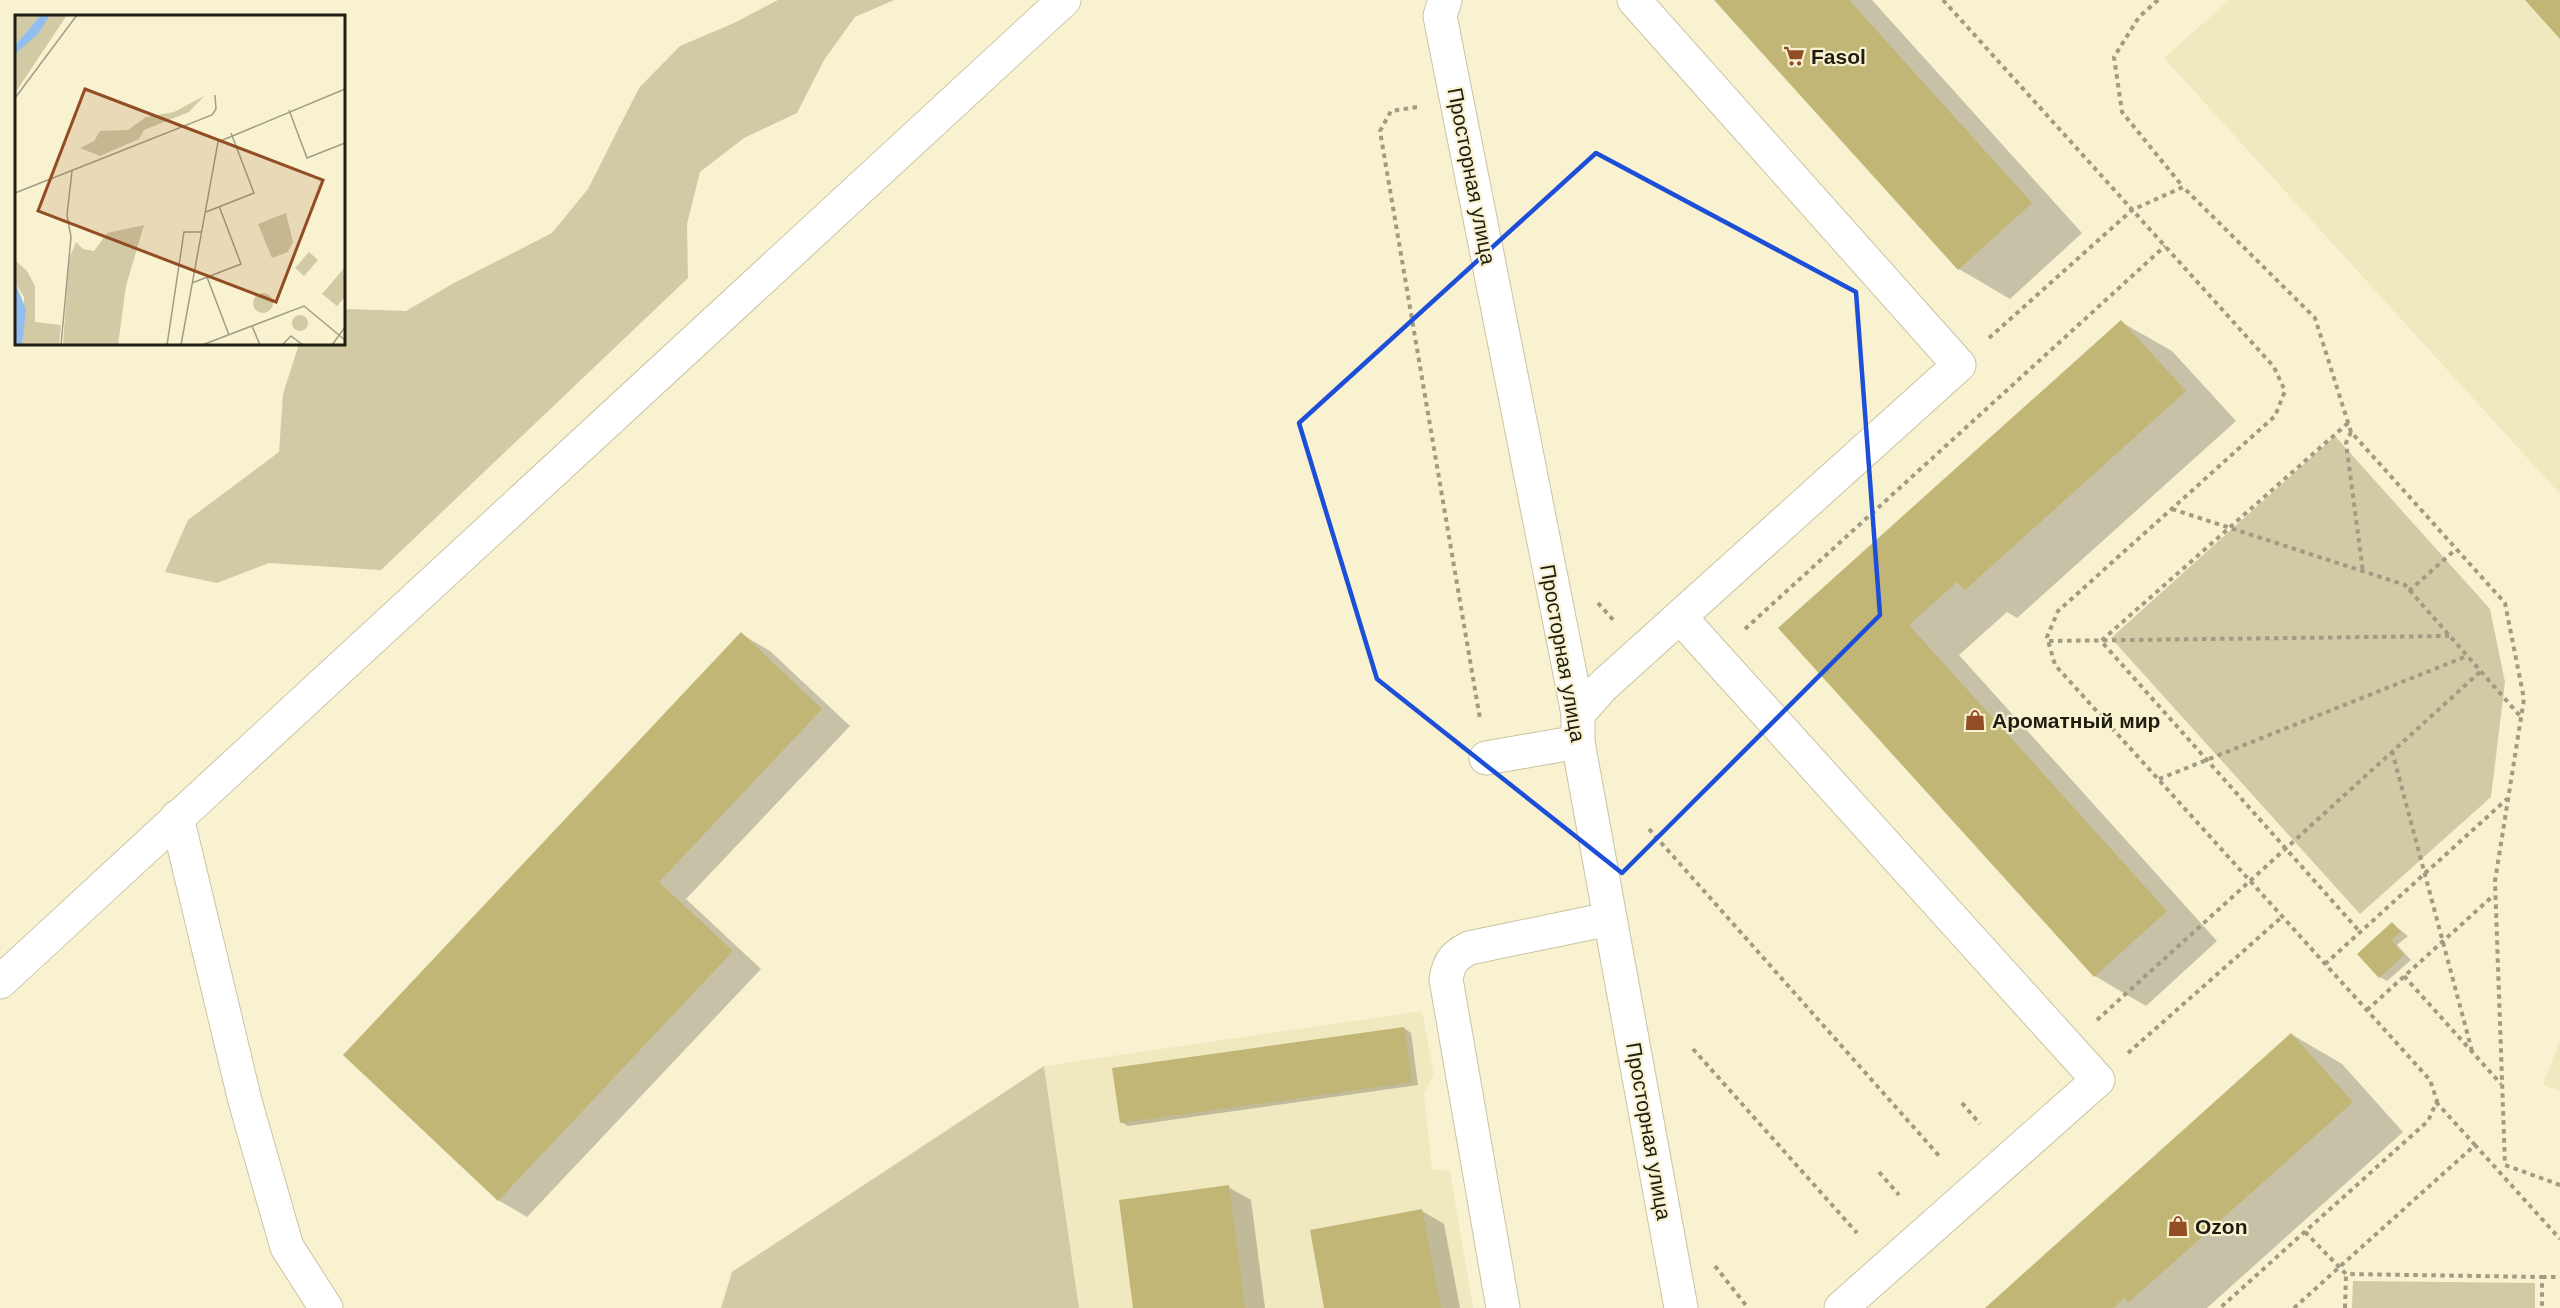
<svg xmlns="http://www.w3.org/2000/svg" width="2560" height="1308" font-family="Helvetica,sans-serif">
<rect width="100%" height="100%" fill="#f8f2d1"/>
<g fill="#f0e9c0">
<path d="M2229 0H2560V494L2164 58Z"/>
<path d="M1422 1011 1434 1075 1424 1093 1432 1169 1450 1171 1473 1308H1079L1044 1066Z"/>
<path d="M2560 1040V1091L2543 1085Z"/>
</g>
<g fill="#d1caa5">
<path d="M778 0H894L855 17 824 60 797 113 744 138 700 172 687 224 688 278 381 570 269 563 217 583 165 572 188 520 279 452 283 394 299 344H344V312L348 309 406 311 454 283 552 233 588 189 639 88 680 46 734 23Z"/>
<path d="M2335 436 2490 609 2505 682 2491 797 2360 914 2111 638Z"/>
<path d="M1044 1066 1079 1308H721L732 1272Z"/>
<path d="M2353 1281 2535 1283V1308H2352Z"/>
</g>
<g fill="#0003">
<path d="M1716 0H1872L2082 233 2010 299 1959 269Z"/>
<path d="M2121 322 2172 351 2236 421 2017 618 2007 612 1959 655 2217 941 2146 1006 2095 976 1781 628Z"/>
<path d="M741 634 770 651 850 726 686 899 761 969 527 1217 498 1200Z"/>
<path d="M2393 924 2408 936 2397 945 2411 960 2387 981 2380 977Z"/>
<path d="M1404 1028 1411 1033 1418 1085 1128 1126 1121 1122Z"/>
<path d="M2291 1034 2342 1064 2403 1132 2207 1308H1987Z"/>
<path d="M1228 1187 1251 1200 1265 1308H1134Z"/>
<path d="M1422 1211 1444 1224 1460 1308H1326Z"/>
</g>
<g fill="#c2b676">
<path d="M1714 0H1849L2032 203 1958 270Z"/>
<path d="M2525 0H2560V39Z"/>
<path d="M2121 320 2186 391 1965 590 1957 582 1909 625 2167 911 2094 977 1778 628Z"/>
<path d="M741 632 822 709 659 882 733 951 498 1201 343 1055Z"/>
<path d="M2392 922 2401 932 2391 940 2404 955 2379 978 2357 954Z"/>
<path d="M1404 1027 1412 1082 1120 1123 1112 1068Z"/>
<path d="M2291 1033 2353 1102 2128 1303 2124 1298 2113 1308H1985Z"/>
<path d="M1229 1185 1245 1308H1133L1119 1200Z"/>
<path d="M1422 1209 1441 1308H1324L1310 1230Z"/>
</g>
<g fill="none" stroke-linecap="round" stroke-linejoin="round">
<defs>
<g id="minor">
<path d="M1445 0 1440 16 1578 714V742L1681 1308"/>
<path d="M1680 617 2098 1080 1841 1308"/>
<path d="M1578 714 1603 686 1959 365 1634 0"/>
<path d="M1486 758 1578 742"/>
<path d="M177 817 245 1101 287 1247 326 1308"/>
<path d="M0 982 1064 0"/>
<path d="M1503 1308 1446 979C1449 962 1454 956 1469 948L1609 919"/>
</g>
</defs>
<use href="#minor" stroke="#cac4a4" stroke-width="35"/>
<g stroke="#a09b82" stroke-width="4" stroke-dasharray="4.5 4.5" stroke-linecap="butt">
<path d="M1943 0 2274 367 2285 391 2275 416 2058 611 2047 637 2055 665 2430 1080 2437 1101 2428 1121 2220 1308"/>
<path d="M2158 0 2139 17 2114 57 2122 112 2183 187"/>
<path d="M1417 107 1391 111 1380 131 1480 719"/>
<path d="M1989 338 2132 210 2183 187 2315 318 2351 432 2505 603 2524 699 2495 881 2505 1165 2560 1185"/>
<path d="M2348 423 2101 641 2360 932"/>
<path d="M2351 432 2346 443 2363 572"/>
<path d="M2172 509 2405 585 2521 717"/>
<path d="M2409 591 2456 549"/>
<path d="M1598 603 1615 622"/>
<path d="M1745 629 2165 246"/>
<path d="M2049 641 2449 636"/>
<path d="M2392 751 2472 1051"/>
<path d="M2159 779 2467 656"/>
<path d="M1649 829 1941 1158"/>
<path d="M2325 964 2507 799"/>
<path d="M2404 976 2501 1084"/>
<path d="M2367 1010 2494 895"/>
<path d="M2097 1020 2481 671"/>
<path d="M1693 1049 1857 1233"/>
<path d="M2128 1053 2283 916"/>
<path d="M2436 1102 2475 1145"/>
<path d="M1962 1103 1980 1124"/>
<path d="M1879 1172 1899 1195"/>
<path d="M2305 1232 2346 1274 2542 1277V1308"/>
<path d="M1715 1266 1748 1308"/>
<path d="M2542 1277H2560"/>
<path d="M2294 1308 2475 1145 2560 1239"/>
<path d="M2345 1308 2346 1274"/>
</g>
<use href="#minor" stroke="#fff" stroke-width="33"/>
</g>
<path fill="none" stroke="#1d4ed8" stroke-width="4.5" stroke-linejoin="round" d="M1596 153 1856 292 1880 615 1622 873 1377 679 1299 423Z"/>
<defs>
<symbol id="supermarket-bare" viewBox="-9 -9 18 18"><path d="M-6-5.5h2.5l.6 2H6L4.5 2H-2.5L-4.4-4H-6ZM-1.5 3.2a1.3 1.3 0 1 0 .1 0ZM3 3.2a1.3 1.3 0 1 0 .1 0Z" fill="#924d24" stroke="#f8f2d1" stroke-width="2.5" paint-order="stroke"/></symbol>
<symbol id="shop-bare" viewBox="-9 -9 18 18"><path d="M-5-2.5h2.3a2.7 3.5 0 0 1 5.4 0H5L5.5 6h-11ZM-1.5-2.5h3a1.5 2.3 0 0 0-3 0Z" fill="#924d24" stroke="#f8f2d1" stroke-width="2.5" paint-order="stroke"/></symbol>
</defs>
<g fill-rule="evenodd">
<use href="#supermarket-bare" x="1779" y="41" width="30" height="30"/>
<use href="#shop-bare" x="1960" y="705" width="30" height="30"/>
<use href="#shop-bare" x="2163" y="1211" width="30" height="30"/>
</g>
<g text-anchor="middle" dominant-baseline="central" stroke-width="4.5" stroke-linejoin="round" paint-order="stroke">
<g font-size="21" font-weight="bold" fill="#1f1d10" stroke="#f8f2d1" text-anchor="start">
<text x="1811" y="56">Fasol</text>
<text x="1992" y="720">Ароматный мир</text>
<text x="2195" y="1226">Ozon</text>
</g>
<g font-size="21" fill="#1f1d10" stroke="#f8f2d1">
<text transform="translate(1472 176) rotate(79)">Просторная улица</text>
<text transform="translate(1563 653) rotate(80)">Просторная улица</text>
<text transform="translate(1649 1131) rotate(80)">Просторная улица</text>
</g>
</g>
<g transform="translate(15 15)">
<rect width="330" height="330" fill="#f8f2d1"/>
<path d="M0 0H26L0 30ZM35 0H52L0 78V39L23 18ZM189 81 174 97 129 115 124 124 85 141 65 133 79 126 85 116 113 115 131 102 159 97ZM271 198 278 227 273 237 257 243 243 209ZM129 210 111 271 103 330H48L54 244 61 227 68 234 79 236 92 218ZM294 237 303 245 289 261 280 253ZM0 245 12 256 20 271V307L46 310 44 330H7L9 282 0 268ZM330 252V282L322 291 307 279ZM238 288a10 10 0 1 1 20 0a10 10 0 1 1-20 0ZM277 308a8 8 0 1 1 16 0a8 8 0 1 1-16 0Z" fill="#d1caa5"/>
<path d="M26 0H35L23 19 0 39V30ZM0 268 11 294 7 330H0Z" fill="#91beee"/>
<path fill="none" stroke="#a19d84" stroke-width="1.5" d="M0 83 62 0M274 95 292 143 330 128M0 178 197 100 201 94 200 80M191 197 239 178 216 118M192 262 214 320M177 268 226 249 204 191M237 311 245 330M46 330 56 222 52 200 57 156M152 330 169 217H187M166 330 203 127 330 74M187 330 289 291 330 325M267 330 276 321 288 330M317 330 330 312"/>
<path fill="#924d24" fill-opacity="0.15" stroke="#924d24" stroke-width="3" d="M70 74 308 165 261 287 23 196Z"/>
<rect width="330" height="330" fill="none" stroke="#1f1d10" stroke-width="3"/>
</g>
</svg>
